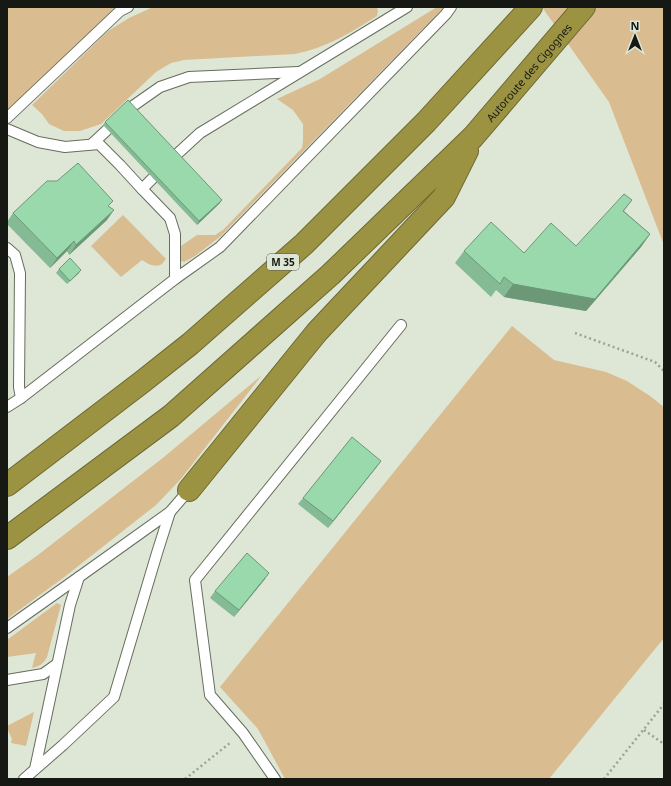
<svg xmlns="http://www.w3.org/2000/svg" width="671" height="786" font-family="'Noto Sans',sans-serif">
<rect width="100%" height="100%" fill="#dee6d5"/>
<g fill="#d9bc90">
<path d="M7 7H119L7 112Z"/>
<path d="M153 7H375L377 8 378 11 377 16C350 33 326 48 295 54L184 60 171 63 156 72 101 124 80 131H64L49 124 42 114 32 105 108 31 129 18Z"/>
<path d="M437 7 443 8 221 236 195 256 184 262 179 260 181 246 197 235H215L223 230 302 148 303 141V124L293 110 277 99 320 79Z"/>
<path d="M542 7H664V245L609 102Z"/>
<path d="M123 215 166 259C164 261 163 263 162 264 155 268 148 264 142 260L121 277 91 246Z"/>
<path d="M512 326 554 360 606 372 627 381 650 396 664 407V638L549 779H285L258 729 220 687Z"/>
<path d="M262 375 180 480 156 505 63 578 7 619V577L38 555 164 457Z"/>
<path d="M57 603 61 605 47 657C43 664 40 666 32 668L36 653 7 657V640Z"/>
<path d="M34 712 26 746 11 743 12 739 7 728V726Z"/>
</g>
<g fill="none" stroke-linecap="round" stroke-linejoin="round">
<defs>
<g id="lane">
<path d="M130 108 160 87 189 77 298 72"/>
<path d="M7 118 120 11 128 7"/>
<path d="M7 129 38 142 65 147 99 144 120 165 142 189 153 178"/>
<path d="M92 144 107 130"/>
<path d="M175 156 200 133 407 7"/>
<path d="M142 189 170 218 175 234V279"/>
<path d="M7 248 15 255 20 273 19 387 21 398"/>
<path d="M7 407 21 398 175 279 220 247 446 14 451 7"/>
<path d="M7 628 79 577"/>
<path d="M7 680 43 674 57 664"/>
<path d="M35 769 70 605 79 577 170 512 189 490"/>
<path d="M24 779 63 745 114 697 157 553 170 512"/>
<path d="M275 779 243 733 210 695 195 580 401 325"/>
</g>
<g id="highway">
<path d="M7 485 142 382 190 344 304 244 426 122 531 7"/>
<path d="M189 490 317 332 444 197 467 151"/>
<path id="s1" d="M7 538 171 416 330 275 473 137 584 7"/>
</g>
</defs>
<use href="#lane" stroke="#666d5e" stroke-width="12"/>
<use href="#highway" stroke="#6d6832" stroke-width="24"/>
<g stroke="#9ca295" stroke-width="2.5" stroke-dasharray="2 3" stroke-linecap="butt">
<path d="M575 333 655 362 664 371"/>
<path d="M644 730 664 744"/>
<path d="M185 779 230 743"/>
<path d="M604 779 664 704"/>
</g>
<use href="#lane" stroke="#fff" stroke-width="10"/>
<use href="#highway" stroke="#9c9342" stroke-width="22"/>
</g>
<g fill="#84bb94">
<path d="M105 122 220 203 197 225 103 125Z"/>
<path d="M632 200 624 211 650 234 641 247 586 311 504 297 496 290 491 297 455 263 464 251 524 253 576 246Z"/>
<path d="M109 206 107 220 69 255 67 251 50 268 7 224V222L13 213Z"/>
<path d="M59 269 79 273 67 284 56 273Z"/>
<path d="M381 461 328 528 298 504 303 498Z"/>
<path d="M265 579 234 617 210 598 215 591Z"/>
</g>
<g fill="#6c9878">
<path d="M222 200 220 203 197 225 199 221Z"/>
<path d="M114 210 107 220 69 255 76 245Z"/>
<path d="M650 234 641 247 586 311 504 297 513 284Z"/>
<path d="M74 241 67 251 50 268 57 258Z"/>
<path d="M81 270 79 273 67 284Z"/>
<path d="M381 461 376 468 328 528 333 521Z"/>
<path d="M269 573 265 579 234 617 239 610Z"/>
</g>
<g fill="#9ad9ac" stroke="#6c9878">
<path d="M128 100 222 200 199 221 105 122Z"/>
<path d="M78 163 113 201 108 206 114 210 76 245 74 241 57 258 13 213 47 181H57Z"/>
<path d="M624 194 632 200 623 211 650 234 595 299 513 284 504 277 500 284 464 251 491 222 524 253 551 223 576 246Z"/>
<path d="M70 258 81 270 70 281 59 269Z"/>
<path d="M352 437 381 461 333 521 303 498Z"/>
<path d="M247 553 269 573 239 610 215 591Z"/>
</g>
<g text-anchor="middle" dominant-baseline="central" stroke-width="3" stroke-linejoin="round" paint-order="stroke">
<rect fill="#dee6d5" stroke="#52564d" stroke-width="1" x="267" y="254" width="32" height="16" rx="3"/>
<g font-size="10" font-weight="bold" fill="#161813">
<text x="283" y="262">M 35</text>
</g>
<g font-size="11" fill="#161813" stroke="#dee6d5">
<text stroke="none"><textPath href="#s1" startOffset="701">Autoroute des Cigognes</textPath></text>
</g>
</g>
<rect width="671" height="786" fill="none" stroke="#161813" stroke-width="16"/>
<g transform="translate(635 36)" stroke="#dee6d5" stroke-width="3" paint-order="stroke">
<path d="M0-3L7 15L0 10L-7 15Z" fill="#161813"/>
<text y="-6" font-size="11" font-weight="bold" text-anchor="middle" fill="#161813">N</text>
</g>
</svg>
